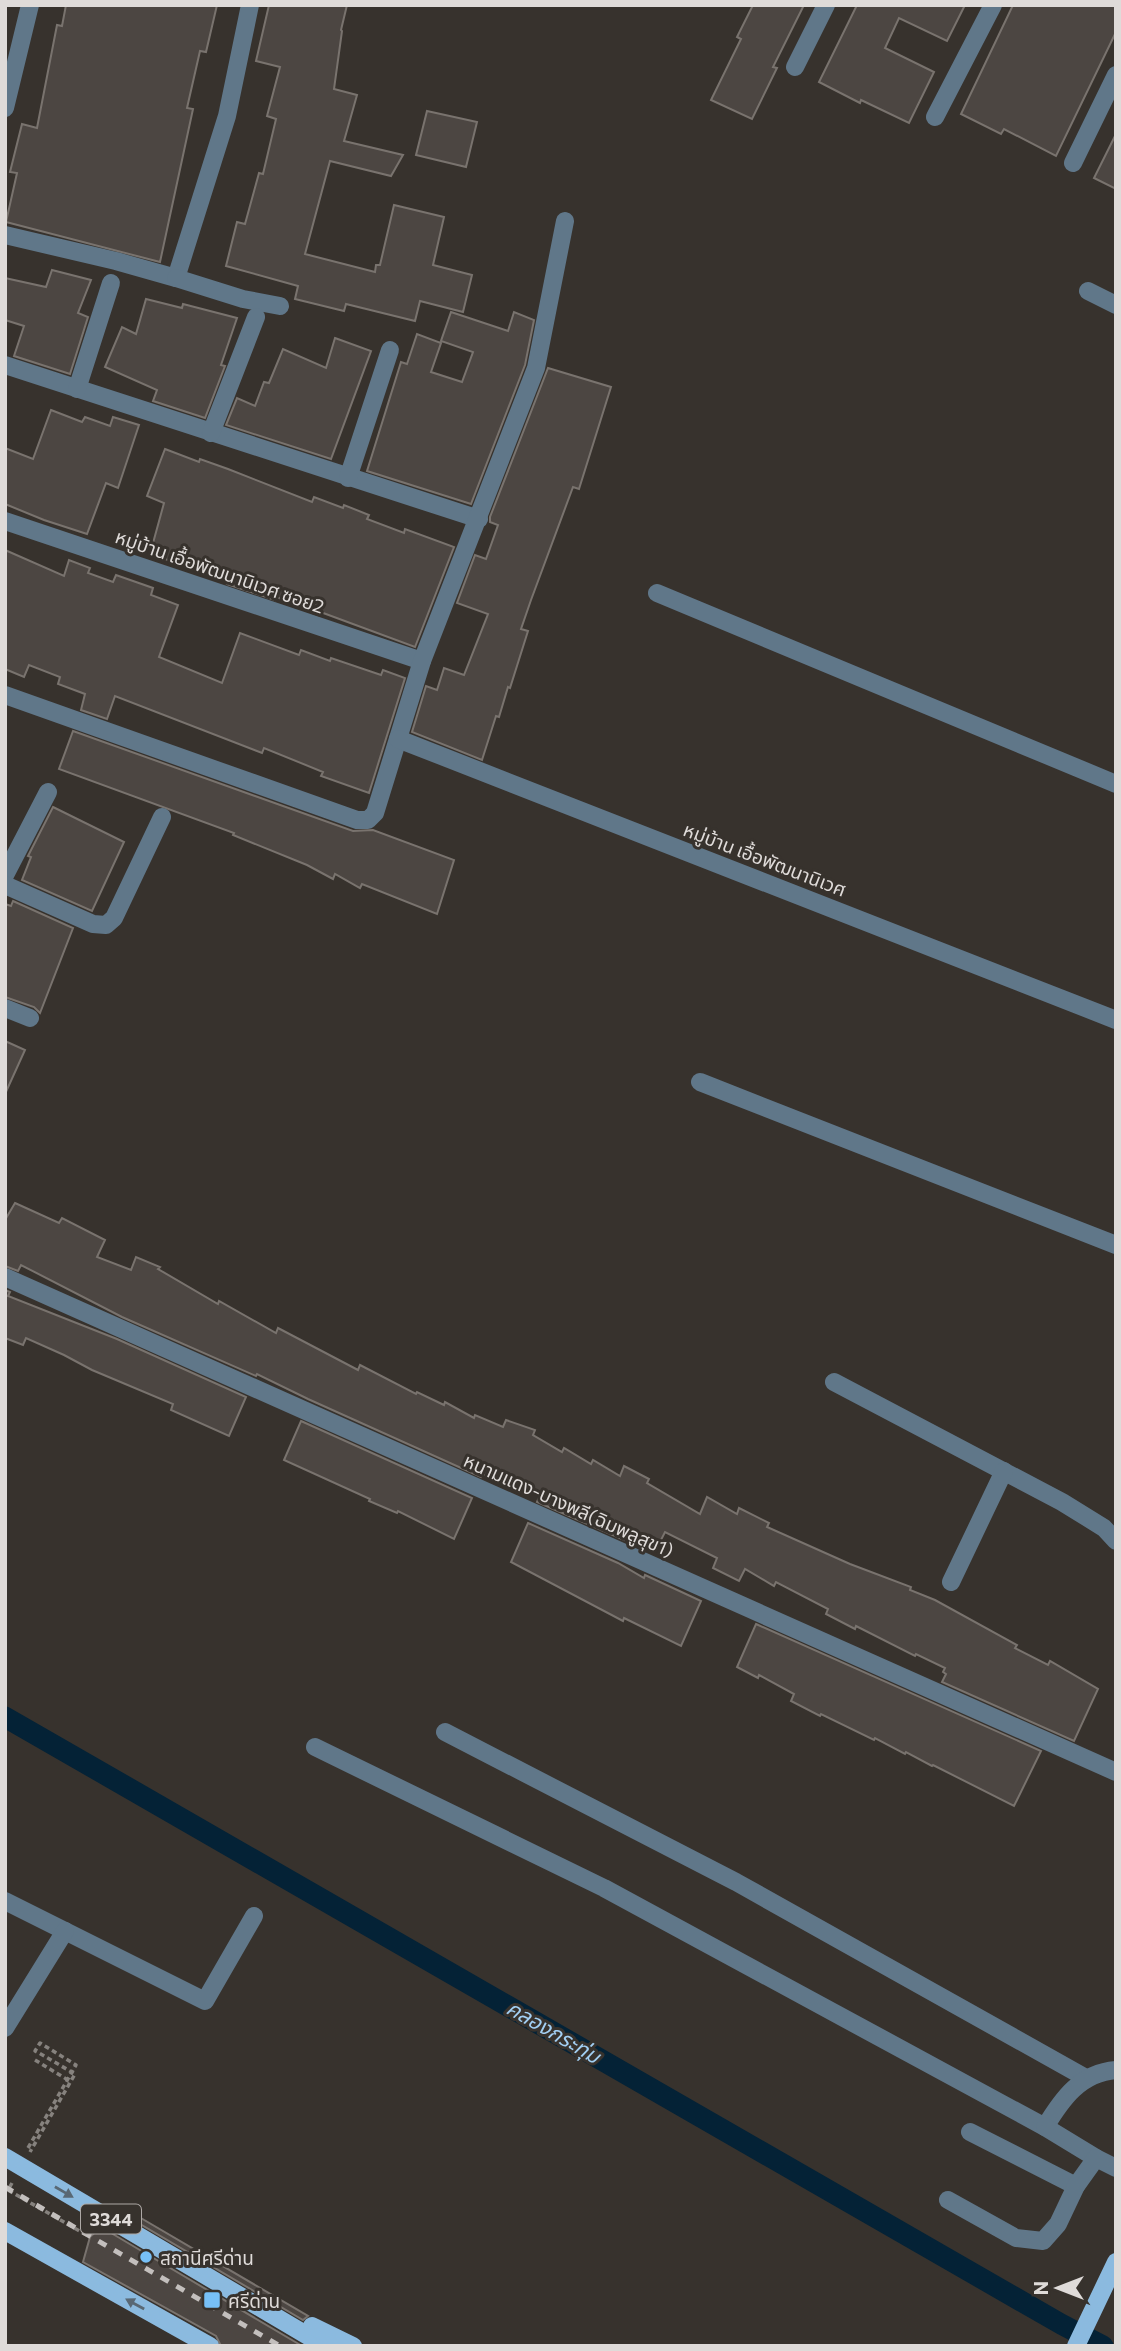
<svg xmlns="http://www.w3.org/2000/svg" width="1121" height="2351" font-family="Commissioner,'Noto Sans Thai',sans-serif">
<rect width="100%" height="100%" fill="#37322d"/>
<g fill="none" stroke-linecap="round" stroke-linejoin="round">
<path stroke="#042236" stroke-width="21" d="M5 1717 1061 2324 1103 2346"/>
</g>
<g fill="#4c4642" stroke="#79736e" stroke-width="2">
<path d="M66 5H217L206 52 200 51 187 108 193 109 160 262 6 222 17 173 10 172 22 124 37 128 57 25 62 26Z"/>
<path d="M269 5H347L341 30 342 31 334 89 357 95 344 141 403 155 391 176 330 161 305 254 375 272 376 265H380L394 205 444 217 433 265 472 275 463 312 420 301 415 321 346 304 344 311 295 299 298 286 226 266 237 222 245 224 259 173 263 174 276 119 267 116 280 67 256 61Z"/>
<path d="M753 5H804L773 67 777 68 752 119 711 100 741 39 737 37Z"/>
<path d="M857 5H965L947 41 899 18 885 48 934 72 909 123 861 100 860 103 819 82Z"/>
<path d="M1013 5H1116V32L1056 156 1004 129 1001 134 961 114Z"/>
<path d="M427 111 477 122 466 167 416 155Z"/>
<path d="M1116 134V189L1094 178Z"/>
<path d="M52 270 91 280 78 313 88 317 70 374 14 356 24 326 5 320V278L46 287Z"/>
<path d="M146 299 182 308 183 304 237 318 221 365 225 366 205 418 153 401 157 390 105 367 122 327 136 334Z"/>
<path d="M451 312 508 331 514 312 534 320 525 365 471 504 367 471 401 362 407 364 417 334 441 343 431 372 462 382 473 352 441 341Z"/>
<path d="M335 338 371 351 331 459 226 425 237 398 255 406 264 382 269 383 283 349 326 368Z"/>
<path d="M548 368 611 387 579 489 573 487 531 600 521 629 528 631 510 688 508 687 499 717 496 716 482 760 412 732 426 686 437 690 444 668 464 675 488 614 457 603 475 555 486 559 498 525 490 522V517Z"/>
<path d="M51 410 82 422 85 417 110 426 113 417 139 425 118 488 106 483 87 534 44 520 5 504V448L33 459Z"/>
<path d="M165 449 199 462 200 459 228 469 312 502 314 497 343 508 344 505 369 515 367 519 404 533 405 529 454 547 415 647 307 607 276 597 275 600 227 584 231 572 189 558 186 566 150 554 164 503 147 496Z"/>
<path d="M5 550 64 576 69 560 90 568 88 573 113 582 116 575 153 588 151 595 178 605 159 657 222 683 240 633 299 655 301 650 330 661 331 658 381 675 383 670 405 678 369 793 321 776 323 772 264 748 262 753 115 696 107 719 81 710 85 694 58 684 60 677 29 665 24 677 5 669Z"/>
<path d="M73 731 353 831 373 830 454 860 437 914 362 884 360 888 335 874 333 879 307 865 233 835 234 833 59 769Z"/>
<path d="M53 807 124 842 92 911 22 880 31 857 28 856Z"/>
<path d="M13 901 73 928 40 1013 34 1007 5 997V904L11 906Z"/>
<path d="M5 1041 25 1050 5 1094Z"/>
<path d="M15 1203 59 1223 62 1218 105 1240 97 1257 131 1270 136 1257 160 1267 158 1269 218 1304 219 1301 276 1333 278 1328 358 1370 360 1365 416 1394 417 1392 444 1405 445 1402 474 1418 475 1415 503 1427 506 1420 535 1430 533 1435 562 1452 564 1448 591 1464 593 1460 620 1476 624 1466 649 1479 647 1483 700 1514 707 1497 737 1514 739 1508 769 1523 767 1527 850 1564 911 1587 910 1590 935 1600 1017 1645 1015 1648 1048 1665 1050 1661 1098 1689 1074 1741 942 1682 946 1674 943 1672 945 1668 916 1654 915 1656 856 1626 855 1629 826 1614 828 1609 776 1582 774 1586 745 1569 739 1581 713 1568 717 1558 665 1532 658 1546 628 1531 624 1540 537 1502 540 1495 512 1481 510 1487 483 1474 481 1477 308 1399 257 1374 256 1376 122 1317 21 1265 18 1271 5 1266V1220Z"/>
<path d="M5 1290 10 1292 8 1296 117 1339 246 1397 229 1436 171 1410 173 1404 92 1370 64 1355 26 1338 23 1345 5 1338Z"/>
<path d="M301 1421 472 1498 454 1539 398 1511 397 1513 369 1501 370 1499 284 1460Z"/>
<path d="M528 1523 618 1563 644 1578 645 1575 701 1601 681 1646 624 1618 623 1621 511 1562Z"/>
<path d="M756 1624 1041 1751 1014 1806 933 1765 932 1766 906 1752 905 1754 875 1738 874 1740 821 1714 820 1716 791 1701 794 1694 759 1675 758 1678 737 1667Z"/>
<path d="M122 2207 308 2316 303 2320 118 2211Z"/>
<path d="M101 2227 302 2346H221L216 2336 83 2262 90 2237Z"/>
</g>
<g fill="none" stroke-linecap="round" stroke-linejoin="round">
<g stroke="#86827e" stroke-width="3.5" stroke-dasharray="5 3.5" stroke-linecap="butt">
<path d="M35 2060 68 2080"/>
<path d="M28 2148 76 2065 40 2043 35 2051 39 2053 75 2074 30 2152"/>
<path d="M12 2183 8 2190 90 2237"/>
</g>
<g stroke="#607789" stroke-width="18">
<path d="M795 67 826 5"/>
<path d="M5 108 30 5"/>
<path d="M935 117 993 5"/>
<path d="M1073 163 1116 75"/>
<path d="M5 235 116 261 176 278 227 116 250 5"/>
<path d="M176 278 243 299 280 306"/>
<path d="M1088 291 1116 305"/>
<path d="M5 365 479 519"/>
<path d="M77 389 111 283"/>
<path d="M211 433 256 317"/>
<path d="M348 478 390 350"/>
<path d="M5 521 422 661"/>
<path d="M657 593 1116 784"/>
<path d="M5 695 357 820H368L375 813 422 661 536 368 565 221"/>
<path d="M398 739 1116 1020"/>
<path d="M5 875 48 792"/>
<path d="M5 885 93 924 106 925 114 918 162 817"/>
<path d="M5 1008 30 1018"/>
<path d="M700 1082 1116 1245"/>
<path d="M5 1277 1116 1772"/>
<path d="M834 1382 1062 1502 1104 1528 1116 1541"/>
<path d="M951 1582 1004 1471"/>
<path d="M445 1732 736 1882 1086 2078"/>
<path d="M315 1747 604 1888 1045 2127C1062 2099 1080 2073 1116 2070"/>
<path d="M5 1901 205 2001 254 1916"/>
<path d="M5 2028 65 1931"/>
<path d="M1045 2127 1096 2158"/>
<path d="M970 2132 1076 2186"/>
<path d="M948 2200 1016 2238 1043 2241 1058 2224 1076 2186 1096 2158 1116 2168"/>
</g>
<g stroke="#8bbadf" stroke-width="18">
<path d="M5 2157 325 2346"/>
<path d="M5 2231 210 2346"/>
<path d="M312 2326 353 2346"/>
<path d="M1076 2346 1116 2262"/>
</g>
<path stroke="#c3bfbd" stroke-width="5" stroke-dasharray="9 9" stroke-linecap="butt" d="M5 2187 280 2346"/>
</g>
<defs><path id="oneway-solid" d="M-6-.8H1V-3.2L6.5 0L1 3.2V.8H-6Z" transform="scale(1.75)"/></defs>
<g fill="#596874">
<use href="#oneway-solid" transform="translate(64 2192) rotate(30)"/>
<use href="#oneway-solid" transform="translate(135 2304) rotate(-151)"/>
</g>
<g fill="#77c0f7" stroke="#37322d" stroke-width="2.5">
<circle cx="146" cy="2257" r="7"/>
<rect x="203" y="2291" width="18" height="18" rx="3.5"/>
</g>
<g text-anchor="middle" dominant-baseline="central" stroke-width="6" stroke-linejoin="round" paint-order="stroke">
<rect fill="#37322d" stroke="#ada8a5" stroke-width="2" x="81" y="2204.5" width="60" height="29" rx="5"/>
<g font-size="18" font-weight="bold" fill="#dfdbd9">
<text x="111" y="2219">3344</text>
</g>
<g font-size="19" fill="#dfdbd9" stroke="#37322d">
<text transform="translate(220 571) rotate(19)">หมู่บ้าน เอื้อพัฒนานิเวศ ซอย2</text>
<text transform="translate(765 859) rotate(21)">หมู่บ้าน เอื้อพัฒนานิเวศ</text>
<text transform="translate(569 1505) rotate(24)">หนามแดง-บางพลี(ฉิมพลูสุข1)</text>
</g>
<g font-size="19" fill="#dfdbd9" stroke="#37322d" text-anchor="start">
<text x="160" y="2257">สถานีศรีด่าน</text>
<text x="228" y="2300">ศรีด่าน</text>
</g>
<g font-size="21" font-style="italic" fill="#a2cff3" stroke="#37322d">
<text transform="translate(554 2031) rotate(30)">คลองกระทุ่ม</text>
</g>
</g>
<rect width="1121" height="2351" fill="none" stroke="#dfdbd9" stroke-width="14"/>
<g transform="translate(1058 2288) rotate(270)" stroke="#37322d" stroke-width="5" paint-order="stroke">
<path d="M0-5L12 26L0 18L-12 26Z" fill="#dfdbd9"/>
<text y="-10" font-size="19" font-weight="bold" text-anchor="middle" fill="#dfdbd9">N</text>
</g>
</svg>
